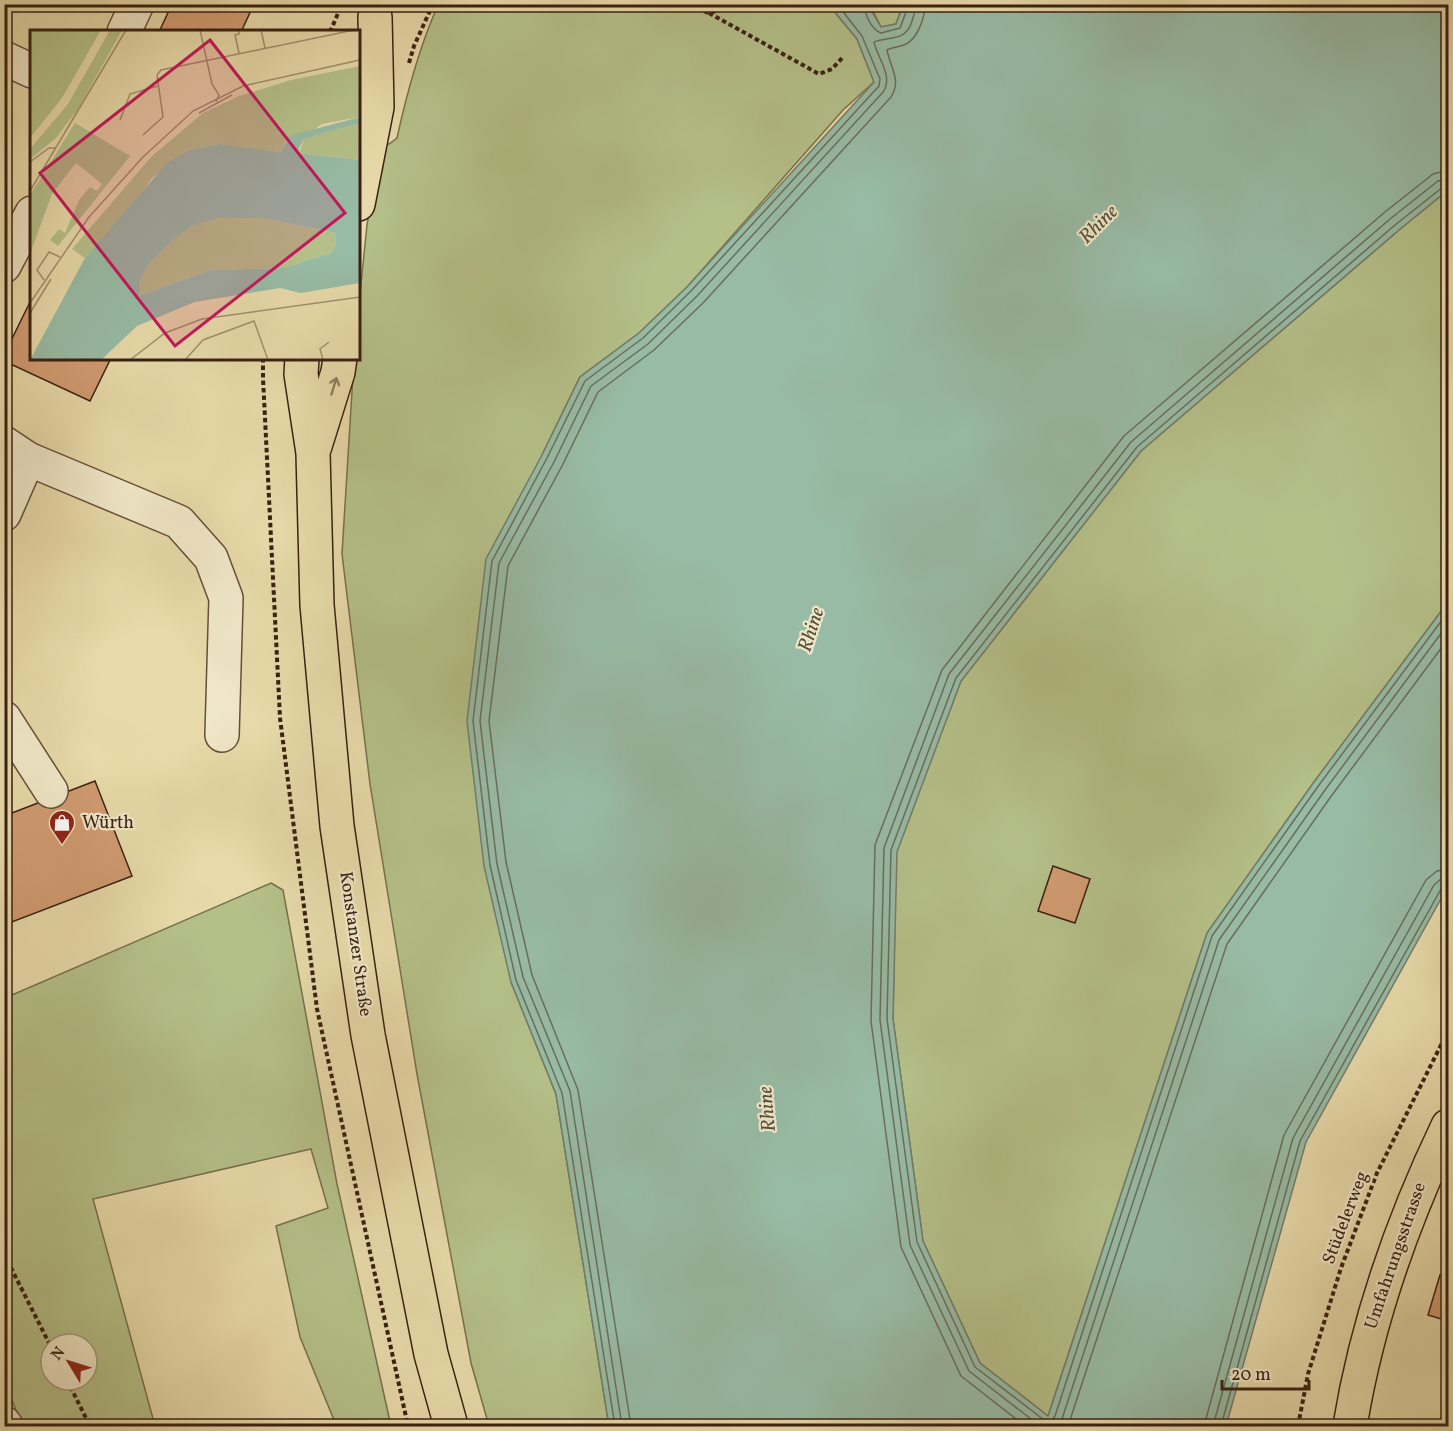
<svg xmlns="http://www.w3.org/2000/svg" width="1453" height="1431" font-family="Vollkorn,serif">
<rect width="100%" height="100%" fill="#e8daaa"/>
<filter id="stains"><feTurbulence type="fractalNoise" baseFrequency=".00333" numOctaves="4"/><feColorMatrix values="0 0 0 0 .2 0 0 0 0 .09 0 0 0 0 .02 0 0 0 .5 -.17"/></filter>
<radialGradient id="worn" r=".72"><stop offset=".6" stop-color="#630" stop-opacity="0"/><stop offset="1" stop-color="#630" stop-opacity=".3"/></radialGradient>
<g fill="#b5c089" stroke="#77704e" stroke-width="1.5" fill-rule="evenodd">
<path d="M438 5H829L857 39 874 82 843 110 687 287 639 333 580 377 542 455 511 982 556 1094 609 1426H489L471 1363 417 1074 370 784 342 554 354 359 358 358 359 304 367 225 380 146 389 144 397 138C407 92 419 48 438 5Z"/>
<path d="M870 5H903L896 24 881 27Z"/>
<path d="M1448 190V602L1314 782 1207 933 1048 1416 980 1363 923 1241 893 1019 896 852 961 681 1141 451 1399 230Z"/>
<path d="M271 883 283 890 337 1184 391 1426H344L334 1420 300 1337 276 1226 328 1208 311 1149 93 1199 155 1426H22L5 1382V998ZM51 1344H87V1380H51Z"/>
</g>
<path fill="#98bba5" stroke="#727d6a" stroke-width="1.5" d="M903 5H1448V190L1399 230 1141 451 961 681 897 852 893 1019 923 1241 980 1363 1048 1416 1207 933 1314 782 1448 602V886L1306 1142 1226 1426H609L556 1094 511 982 484 866 467 721 486 559 542 455 580 377 639 333 687 287 874 82 857 39 829 5H870L872 12 881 27 896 24Z"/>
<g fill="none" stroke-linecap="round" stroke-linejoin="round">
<g stroke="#686e5c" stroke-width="1.5">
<path d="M864 4C865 15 871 29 881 33L900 28 909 4"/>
<path d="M1448 186 1443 187 1395 225 1137 447 956 678 891 850 887 1019 917 1242 975 1367 1044 1420 1051 1421 1055 1416 1212 936 1319 785 1448 612"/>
<path d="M615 1426 562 1093 516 980 490 865 473 721 492 561 547 458 585 381 643 338 691 291 879 86 880 79 862 36 837 4"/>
<path d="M622 1426 570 1091 523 977 497 864 480 721 499 563 554 462 591 386 648 344 697 296 884 91C893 75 877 57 874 42 888 36 904 42 911 24 913 17 916 11 916 4"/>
<path d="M631 1426 578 1090 532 975 506 862 489 721 508 566 562 466 598 392 654 350 703 303 891 97C902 80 890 67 887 50 892 47 900 47 906 44 918 38 925 17 925 4"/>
<path d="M1025 1426 961 1376 901 1247 871 1021 875 845 942 670 1124 436 1385 212 1433 174 1448 170"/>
<path d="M1040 1426 969 1371 910 1245 880 1020 884 848 949 674 1131 442 1390 219 1438 181 1448 179"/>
<path d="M1056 1426 1062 1419 1219 940 1325 790 1448 624"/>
<path d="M1068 1426 1227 944 1332 795 1448 639"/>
<path d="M1204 1426 1284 1135 1426 880 1437 871 1448 869"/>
<path d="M1213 1426 1293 1138 1434 885 1441 879 1448 878"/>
<path d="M1221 1426 1300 1141 1441 889 1448 885"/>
</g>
</g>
<g fill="#d19b71" stroke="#392112" stroke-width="1.5">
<path d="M172 4H254L241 32H159Z"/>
<path d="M32 298V358H111L90 401 4 361V355Z"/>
<path d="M95 781 132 876 4 925V816Z"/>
<path d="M1053 866 1090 879 1075 923 1038 911Z"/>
<path d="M1448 1218V1239L1443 1237Z"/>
<path d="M1440 1275 1448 1277V1321L1428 1315Z"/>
</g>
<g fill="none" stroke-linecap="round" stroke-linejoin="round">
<defs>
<g id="minor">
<path d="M124 32 137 4"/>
<path d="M4 58 32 71"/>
<path d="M4 266 32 213"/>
<path d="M4 443 28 459 179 522 211 558 226 598 222 735"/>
<path d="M4 514 28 459"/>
<path d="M4 718 51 791"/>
<path d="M4 1423 6 1426"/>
</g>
<g id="major">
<path d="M358 204 377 107 375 17"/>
<path d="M302 358 301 374 313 453 317 605 337 826 368 1035 431 1354 451 1426"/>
<path d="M315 446 338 372 340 358"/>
<path d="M1350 1426C1367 1321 1402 1222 1448 1126"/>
</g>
</defs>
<use href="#minor" stroke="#654f38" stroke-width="36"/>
<use href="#major" stroke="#392112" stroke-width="36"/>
<g stroke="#392112" stroke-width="4" stroke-dasharray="4.5 3" stroke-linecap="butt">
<path d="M683 4 709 13 741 4"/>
<path d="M709 13 819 74 832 69 844 56"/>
<path d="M330 32 342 4"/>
<path d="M409 63 414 46 433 4"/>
<path d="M263 358V378L280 718 317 1009 408 1426"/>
<path d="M4 1254 51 1347"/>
<path d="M67 1380 90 1426"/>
<path d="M1298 1426 1308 1374 1341 1268 1377 1173 1448 1031"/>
</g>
<use href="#minor" stroke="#f0e7c8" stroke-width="33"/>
<use href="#major" stroke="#e8daaa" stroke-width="33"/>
</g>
<defs><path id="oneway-shaft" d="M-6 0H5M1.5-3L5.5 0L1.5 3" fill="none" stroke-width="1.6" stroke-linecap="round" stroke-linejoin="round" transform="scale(1.5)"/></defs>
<use stroke="#907e5e" href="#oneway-shaft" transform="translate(334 386) rotate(-73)"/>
<defs>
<symbol id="shop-pin" viewBox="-11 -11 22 30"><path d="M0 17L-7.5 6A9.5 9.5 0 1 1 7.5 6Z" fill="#8f2418" stroke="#f0e7c8"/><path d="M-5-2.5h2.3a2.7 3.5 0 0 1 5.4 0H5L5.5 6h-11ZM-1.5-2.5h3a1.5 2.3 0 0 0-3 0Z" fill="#fff"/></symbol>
</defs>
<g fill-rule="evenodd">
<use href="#shop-pin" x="47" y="808" width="30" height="40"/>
</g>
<g text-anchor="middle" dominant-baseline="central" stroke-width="4.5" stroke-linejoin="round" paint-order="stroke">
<g font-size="18" fill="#392112" stroke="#f0e7c8" text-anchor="start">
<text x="82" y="823">Würth</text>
</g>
<g font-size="18" fill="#392112" stroke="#f0e7c8">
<text transform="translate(355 944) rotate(82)">Konstanzer Straße</text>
<text transform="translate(1346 1218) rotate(-69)">Stüdelerweg</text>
<text transform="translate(1396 1256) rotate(-71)">Umfahrungsstrasse</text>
</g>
<g font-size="20" font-style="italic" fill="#564f3e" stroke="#f0e7c8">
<text transform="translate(1099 225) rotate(-45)">Rhine</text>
<text transform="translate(812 630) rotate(-72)">Rhine</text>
<text transform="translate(768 1109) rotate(-95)">Rhine</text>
</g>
</g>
<g transform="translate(30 30)">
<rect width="330" height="330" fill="#e8daaa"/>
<path d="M0 0H71L32 68 0 108ZM80 0H92L48 79 26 108 0 129V119L38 74ZM330 36V87L292 94 281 102 257 108 251 122 189 114 158 120 122 148 101 178 55 228 42 219 121 127 173 83 209 66 261 50ZM45 93 100 126 28 216 20 210 29 199 35 203 49 170 60 157 67 161 72 154 46 133 22 164 0 224V165ZM330 93V130L269 123 274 109ZM188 188H232L282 198 306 203V214L301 223 253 238 181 240 109 266V253L118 235 142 211 162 196Z" fill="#b5c089"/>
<path d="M330 87V93L274 109 269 118V123L330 130V253L271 263 250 258 165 272 107 296 71 330H0L55 228 137 133 159 120 189 114 251 122 259 106ZM188 188H232L282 198 306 203V214L301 223 253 238 181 240 109 266V253L118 235 142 211 162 196Z" fill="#98bba5" fill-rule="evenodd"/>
<path fill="none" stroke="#a2906d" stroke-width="1.5" d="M170 0 182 54 189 65 186 72M209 0V4L205 5 209 23M231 0 235 18M169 83 202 65M90 90 100 64 128 56M113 105 133 87 127 45 131 40 324 0M0 132 19 118H26M0 161 96 0M14 250 7 240 19 222 30 227M0 273 59 187 113 127 163 81 213 56 330 30M0 283 21 249M100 330 135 303 172 289 330 267M155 330 173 310 224 291 238 330M293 330 290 319 299 312"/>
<path fill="#c2185b" fill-opacity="0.15" stroke="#c2185b" stroke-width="3" d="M180 10 315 183 145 316 10 143Z"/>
<rect width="330" height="330" fill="none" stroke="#392112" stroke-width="3"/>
</g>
<rect width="1453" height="1431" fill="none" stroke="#e8daaa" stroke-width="24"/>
<rect x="6" y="6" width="1441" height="1419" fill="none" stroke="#392112" stroke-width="3"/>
<rect x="12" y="12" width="1429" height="1407" fill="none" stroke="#392112" stroke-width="1.5"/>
<g transform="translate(69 1362) rotate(308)"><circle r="28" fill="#f0e7c8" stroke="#a7987f" stroke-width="1.5"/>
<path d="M0-4.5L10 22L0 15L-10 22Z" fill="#8f2418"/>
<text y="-9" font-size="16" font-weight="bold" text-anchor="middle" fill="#392112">N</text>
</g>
<path d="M1222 1380v9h87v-9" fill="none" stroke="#392112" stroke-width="3"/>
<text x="1231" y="1380" font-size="18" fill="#392112" stroke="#f0e7c8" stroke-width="4.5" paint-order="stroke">20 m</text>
<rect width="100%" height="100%" filter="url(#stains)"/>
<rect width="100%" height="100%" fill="url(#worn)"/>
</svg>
